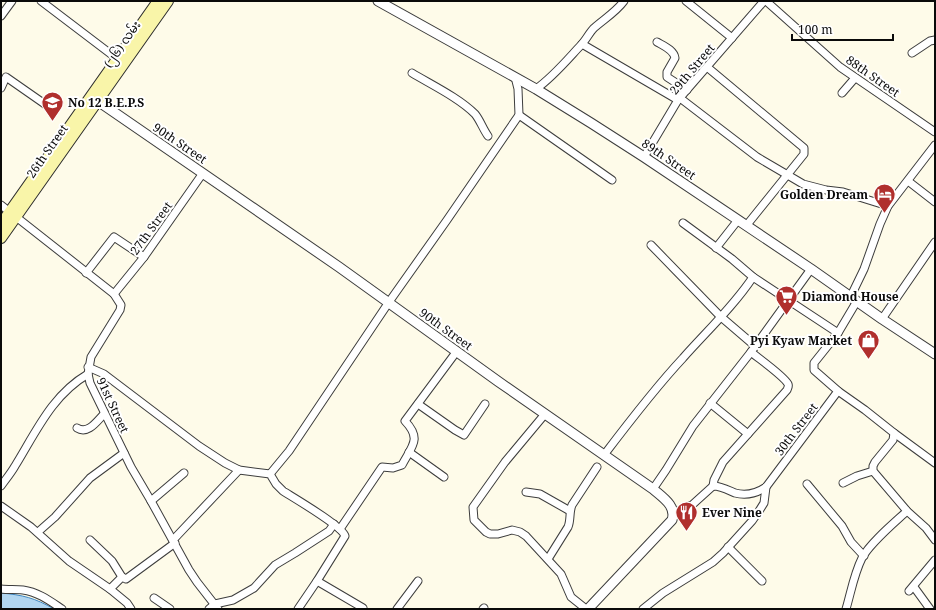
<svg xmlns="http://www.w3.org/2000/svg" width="936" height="610" font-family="'Noto Serif','Noto Sans Myanmar',serif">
<rect width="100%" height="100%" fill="#fefbe9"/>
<path fill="#b2d6f1" stroke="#3e86c3" d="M1 593C23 595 35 598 54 609H1Z"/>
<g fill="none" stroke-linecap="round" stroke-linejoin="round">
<defs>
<g id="minor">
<path d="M41 1 120 61"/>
<path d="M686 1 732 38"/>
<path d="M766 1 840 67 935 132"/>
<path d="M1 16 12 1"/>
<path d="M657 42C664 46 674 50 675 58L667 72V77L687 90"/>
<path d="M582 44 678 100"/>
<path d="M912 53 930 41 935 40"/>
<path d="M707 67 804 148V154L800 159 746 226"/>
<path d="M412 73C432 85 459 98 475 114 480 120 483 129 488 136"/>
<path d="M1 88 6 77 49 107"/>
<path d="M536 89C553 77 567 60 581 45 586 40 589 33 594 28 604 19 616 12 624 1"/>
<path d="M842 93 855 78"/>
<path d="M680 98 757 157 803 184 826 190 843 192 888 206"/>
<path d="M519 115 612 180"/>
<path d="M644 157 678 100 764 1"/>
<path d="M908 181 935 202"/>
<path d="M1 205 114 294 121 305 120 310 91 357 88 374 90 383 131 467 151 501 189 570 197 582 218 609"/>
<path d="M683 223 732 259 753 277"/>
<path d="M651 245 720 316 755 346"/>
<path d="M716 248 738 220"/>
<path d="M86 273 114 237 144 257"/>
<path d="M114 294 144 257 203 173"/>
<path d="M850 298 864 269 880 224 888 206 935 145"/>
<path d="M882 319 935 242"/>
<path d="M88 367 104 374 199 446 225 463 239 470 270 474 276 484 283 491C294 498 342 526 345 536L317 581 298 609"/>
<path d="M838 391 865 410 894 433 893 440 875 462 873 466V471L907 511 926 528 935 540"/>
<path d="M710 403 748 434"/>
<path d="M418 404 455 430 464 435 485 404"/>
<path d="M545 414 505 462 473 507 474 520 486 532 490 534H498L512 530 520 532 526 536 561 574 571 597 586 609"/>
<path d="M77 428C88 435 97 421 104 414"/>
<path d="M894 433 935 463"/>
<path d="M409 452 444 477"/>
<path d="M604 455C629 422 655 388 683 358 706 332 733 307 753 277L838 333"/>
<path d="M270 474 289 451 389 302 447 220 519 115 518 89 515 77"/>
<path d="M843 483 857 476 873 471"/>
<path d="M807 484 842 526 851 542 864 556"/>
<path d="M1 486C6 479 11 473 15 466 36 432 52 395 88 374"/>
<path d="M713 486 714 480 723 462 787 390C788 387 789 386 788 384 784 376 758 358 751 352"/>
<path d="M653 489 666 470 693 426 751 352 811 269"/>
<path d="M526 492 540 494 570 511"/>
<path d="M151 501 184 473"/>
<path d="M1 506 31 527 69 561 110 589 127 603 131 609"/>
<path d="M673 513 692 505 713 486C721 486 728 490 735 493 746 496 757 493 766 487L838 391 814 370V363L838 333 857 301"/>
<path d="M340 529 382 467 393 468 402 465C412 446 422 439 405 421L457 351"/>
<path d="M38 532 55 517 90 478 124 453"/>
<path d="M90 540 112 561 122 577"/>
<path d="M173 540 239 470"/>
<path d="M728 547 762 581"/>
<path d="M548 559 568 527C571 520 569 512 572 505L597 467"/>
<path d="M317 581 363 608 362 609"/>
<path d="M914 587 930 609"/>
<path d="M1 589C8 590 16 589 23 590 38 592 50 601 62 609"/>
<path d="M110 589 122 577 126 579 175 543"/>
<path d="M909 591 935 560"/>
<path d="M154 598 170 609"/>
<path d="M209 609 215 604 233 600 254 588 275 565 295 553 329 531 334 524"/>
<path d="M397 609 418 581"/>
<path d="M483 609 484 608"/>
<path d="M643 609 663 593 713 562 723 553 752 521 759 511 764 503 766 487"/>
<path d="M846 609C851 592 854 574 862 558 870 543 894 523 907 511"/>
</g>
<g id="tertiary">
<path d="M378 1 536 89 591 123 644 157 811 269 882 319 935 354"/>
<path d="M92 97 339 267 499 382 653 489C662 497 677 506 672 520L588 609"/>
</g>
<g id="secondary">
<path d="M1 224 158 1"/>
<path d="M1 238 168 1"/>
</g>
</defs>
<use href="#minor" stroke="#3d3d3d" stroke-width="9"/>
<use href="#tertiary" stroke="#3d3d3d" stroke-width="11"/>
<use href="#secondary" stroke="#2c2c2c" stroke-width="12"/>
<use href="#minor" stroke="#fff" stroke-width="7"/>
<use href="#tertiary" stroke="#fff" stroke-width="9"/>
<use href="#secondary" stroke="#f9f5a9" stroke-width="10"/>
</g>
<defs>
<symbol id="school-pin" viewBox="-11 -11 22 30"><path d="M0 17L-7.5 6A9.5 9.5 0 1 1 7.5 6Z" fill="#b02f2d" stroke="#fff"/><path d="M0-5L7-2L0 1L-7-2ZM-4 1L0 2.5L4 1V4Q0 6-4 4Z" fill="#fff"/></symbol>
<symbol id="hotel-pin" viewBox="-11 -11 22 30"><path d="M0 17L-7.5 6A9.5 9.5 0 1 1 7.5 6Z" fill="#b02f2d" stroke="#fff"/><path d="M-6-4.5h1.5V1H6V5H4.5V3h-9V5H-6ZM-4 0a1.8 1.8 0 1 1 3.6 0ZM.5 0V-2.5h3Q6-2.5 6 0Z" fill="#fff"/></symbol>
<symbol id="supermarket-pin" viewBox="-11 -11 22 30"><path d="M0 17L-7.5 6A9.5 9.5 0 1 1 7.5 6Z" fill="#b02f2d" stroke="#fff"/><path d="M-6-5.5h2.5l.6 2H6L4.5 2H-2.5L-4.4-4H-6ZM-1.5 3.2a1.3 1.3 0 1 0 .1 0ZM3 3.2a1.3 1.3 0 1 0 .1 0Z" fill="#fff"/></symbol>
<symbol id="shop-pin" viewBox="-11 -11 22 30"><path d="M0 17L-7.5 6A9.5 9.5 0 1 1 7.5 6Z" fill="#b02f2d" stroke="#fff"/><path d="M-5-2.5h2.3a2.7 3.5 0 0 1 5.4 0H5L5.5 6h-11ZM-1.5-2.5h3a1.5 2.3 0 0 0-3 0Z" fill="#fff"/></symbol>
<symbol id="restaurant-pin" viewBox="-11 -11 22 30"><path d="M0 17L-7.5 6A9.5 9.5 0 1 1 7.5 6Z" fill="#b02f2d" stroke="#fff"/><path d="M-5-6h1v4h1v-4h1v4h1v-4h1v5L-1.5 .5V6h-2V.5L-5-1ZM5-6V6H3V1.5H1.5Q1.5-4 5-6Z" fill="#fff"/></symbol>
</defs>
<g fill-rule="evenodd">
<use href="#school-pin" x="40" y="90" width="25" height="34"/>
<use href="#hotel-pin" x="872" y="182" width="25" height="34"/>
<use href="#supermarket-pin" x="774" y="284" width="25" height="34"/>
<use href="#shop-pin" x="856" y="328" width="25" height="34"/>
<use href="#restaurant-pin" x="674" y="500" width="25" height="34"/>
</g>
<g text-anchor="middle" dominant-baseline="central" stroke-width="4" stroke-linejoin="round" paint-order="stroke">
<g font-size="12" fill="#0a0a0a" stroke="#fff">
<text transform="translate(122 44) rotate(-55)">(၂၆) လမ်း</text>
<text transform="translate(692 69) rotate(-50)">29th Street</text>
<text transform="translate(873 76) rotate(35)">88th Street</text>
<text transform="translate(180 143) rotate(34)">90th Street</text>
<text transform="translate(47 151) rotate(-55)">26th Street</text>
<text transform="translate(669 159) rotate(34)">89th Street</text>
<text transform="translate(151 228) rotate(-54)">27th Street</text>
<text transform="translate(446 329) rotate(36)">90th Street</text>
<text transform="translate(113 405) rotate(65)">91st Street</text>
<text transform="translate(796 429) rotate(-53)">30th Street</text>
</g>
<g font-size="12" font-weight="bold" fill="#0a0a0a" stroke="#fff" text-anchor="start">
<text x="68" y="102">No 12 B.E.P.S</text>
<text x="868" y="194" text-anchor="end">Golden Dream</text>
<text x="802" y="296">Diamond House</text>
<text x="852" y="340" text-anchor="end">Pyi Kyaw Market</text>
<text x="702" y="512">Ever Nine</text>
</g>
</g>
<rect width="936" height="610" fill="none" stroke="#0a0a0a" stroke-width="4"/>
<path d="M792 34v6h101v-6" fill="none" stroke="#0a0a0a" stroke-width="2"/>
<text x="798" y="34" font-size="12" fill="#0a0a0a" stroke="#ffffff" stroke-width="3" paint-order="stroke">100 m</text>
</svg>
